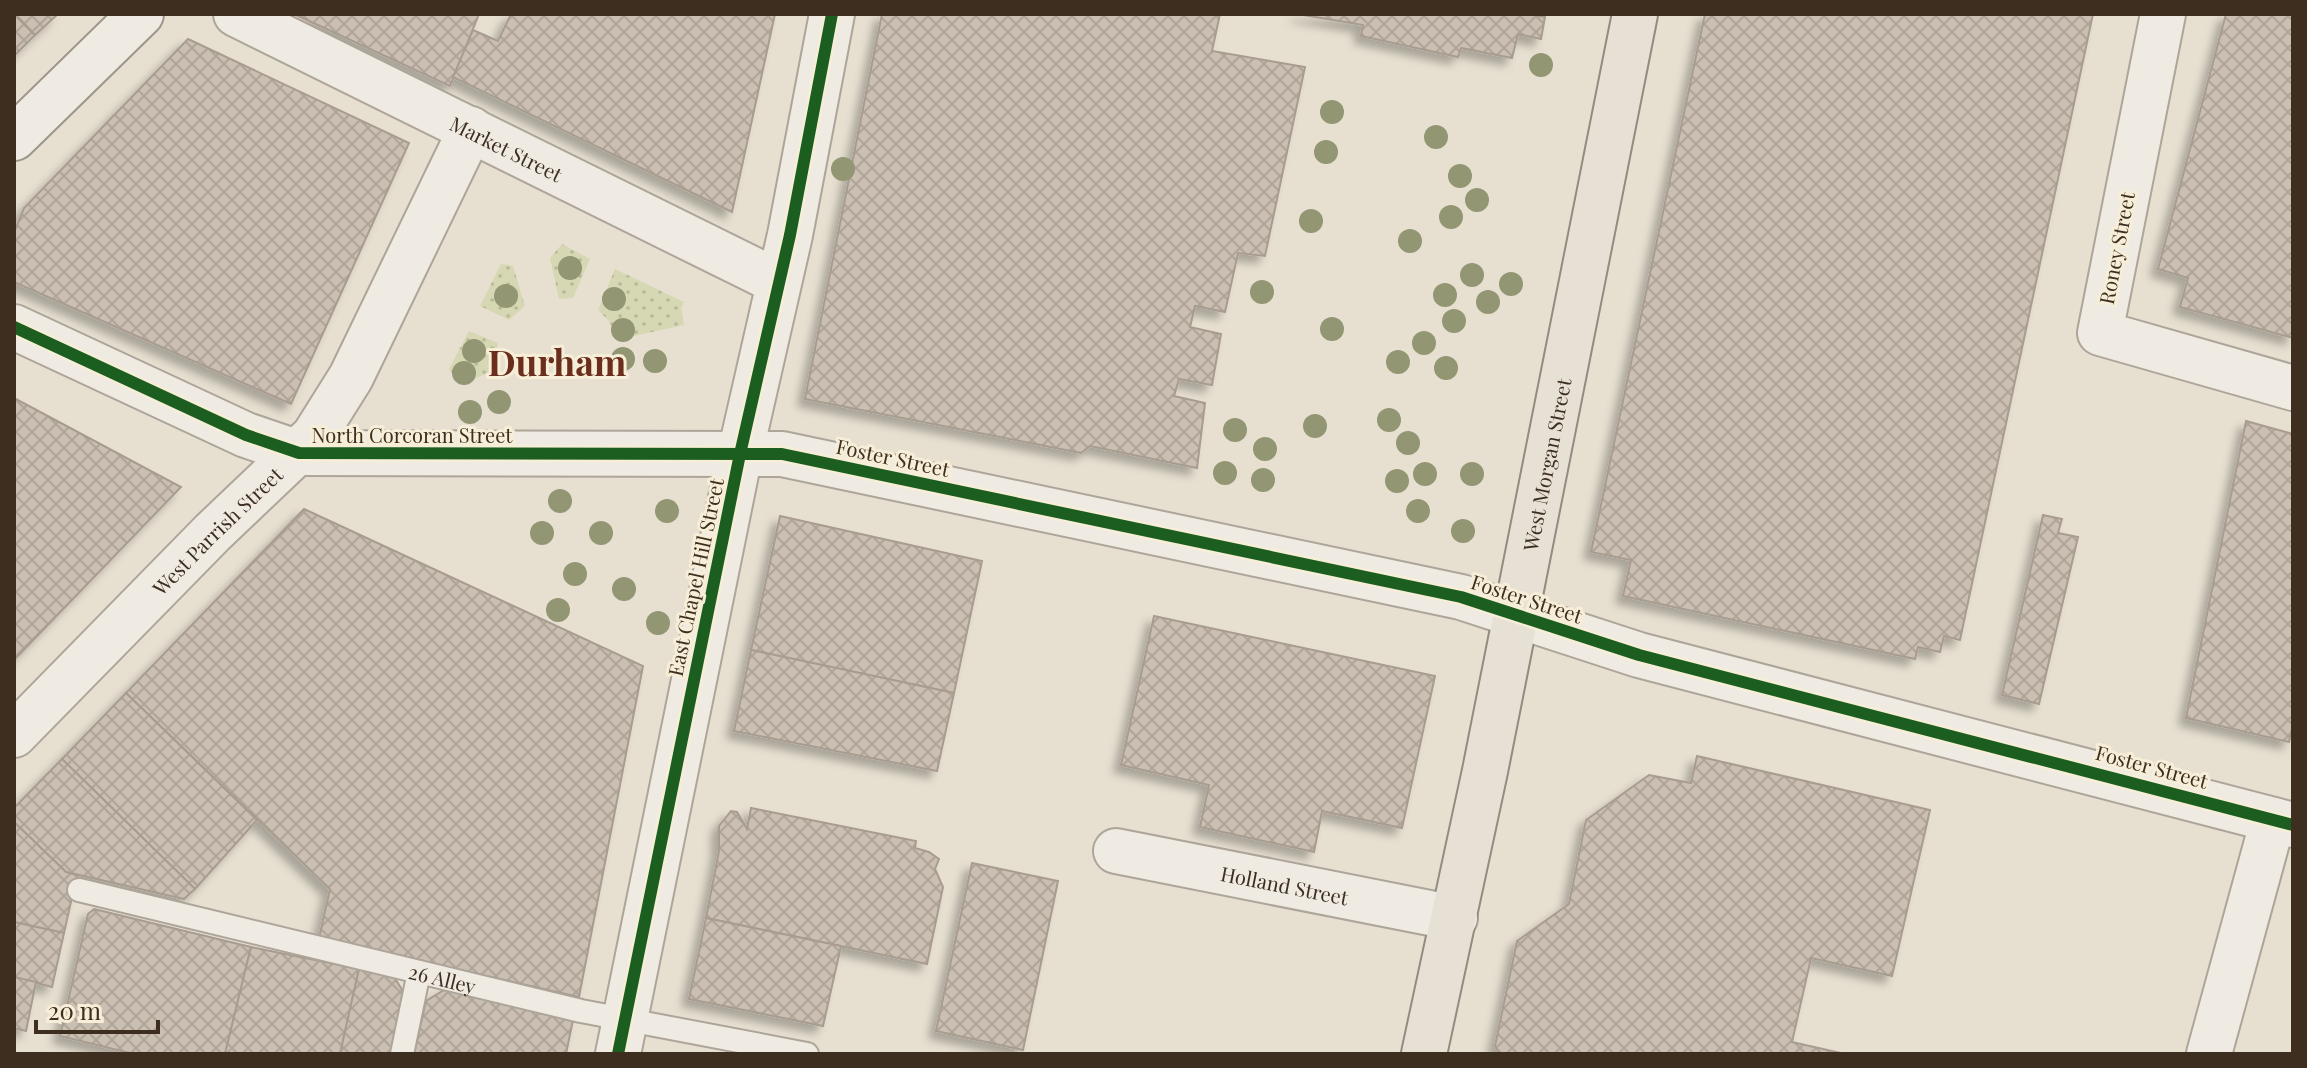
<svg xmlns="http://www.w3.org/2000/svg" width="2307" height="1068" font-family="'Playfair Display',serif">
<defs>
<pattern id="grass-dots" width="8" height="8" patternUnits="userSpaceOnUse" patternTransform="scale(2)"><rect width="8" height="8" fill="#d6d7b3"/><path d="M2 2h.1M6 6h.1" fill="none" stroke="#b9b99a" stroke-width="1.8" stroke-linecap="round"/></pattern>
<pattern id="building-cross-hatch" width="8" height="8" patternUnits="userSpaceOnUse" patternTransform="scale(2)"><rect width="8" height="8" fill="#cbbfb2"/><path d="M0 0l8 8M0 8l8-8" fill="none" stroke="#afa499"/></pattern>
<filter id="shadow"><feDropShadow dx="-7" dy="7" stdDeviation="4" flood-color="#0004"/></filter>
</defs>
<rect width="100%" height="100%" fill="#e7e0d1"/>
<g fill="url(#grass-dots)">
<path d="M562 244 590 259 573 298 559 299 550 258Z"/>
<path d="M501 264 513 266 525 306 509 320 480 306Z"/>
<path d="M615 269 684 302 681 308 684 325 616 340 609 321 598 310Z"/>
<path d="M469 331 498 343 496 354 498 369 461 384 449 369Z"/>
</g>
<g fill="url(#building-cross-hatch)" stroke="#a89c90" stroke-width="2" filter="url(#shadow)">
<path d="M14 14 35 35 14 56Z"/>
<path d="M15 14H58L35 35Z"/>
<path d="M294 14H479L450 86Z"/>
<path d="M511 14H775L732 212 453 77 473 30 498 41Z"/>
<path d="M882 14H1220L1212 51 1305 67 1265 256 1238 253 1225 312 1195 306 1190 327 1221 334 1212 385 1179 379 1174 396 1205 403 1197 468 1090 446 1081 453 805 399Z"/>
<path d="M1297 14H1529L1545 17 1541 39 1518 34 1512 58 1461 48 1458 57 1361 36 1363 25Z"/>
<path d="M1705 14H2093L1960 640 1944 636 1940 652 1918 647 1915 659 1623 596 1631 560 1591 552Z"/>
<path d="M2226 14H2293V338L2180 307 2188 278 2158 269Z"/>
<path d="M188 39 409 143 291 404 14 282V233L24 208Z"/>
<path d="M14 398 181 487 14 660Z"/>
<path d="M2246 421 2293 434V725L2289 742 2186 718Z"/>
<path d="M304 509 643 666 579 997 319 938 330 889 126 693Z"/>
<path d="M2043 515 2062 519 2058 533 2078 537 2039 704 2002 695Z"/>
<path d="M780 516 982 561 954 693 751 650Z"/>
<path d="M1154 616 1435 676 1402 828 1322 811 1314 852 1200 827 1209 785 1121 765Z"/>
<path d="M751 650 954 693 937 771 734 731Z"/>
<path d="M126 693 257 820 195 889 62 759Z"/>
<path d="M1697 756 1930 810 1892 976 1811 958 1792 1042 1845 1054H1500L1495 1046 1517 941 1569 904 1586 820 1649 775 1691 783Z"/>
<path d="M62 759 195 889 184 899 66 872 14 822V808Z"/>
<path d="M751 808 916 841 915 848 929 852 939 859 935 869 943 887 927 964 706 918 719 851V826L731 811 737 812 747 829Z"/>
<path d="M14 822 66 872 77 875 64 933 14 922Z"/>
<path d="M972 863 1058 881 1023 1050 936 1031Z"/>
<path d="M94 909 251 947 225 1054H134L60 1036 88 914Z"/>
<path d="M706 918 841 946 823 1026 689 999Z"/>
<path d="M14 922 64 933 52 987 14 977Z"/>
<path d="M251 947 359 969 340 1054H225Z"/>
<path d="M359 969 394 977 408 999 396 1054H340Z"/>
<path d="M14 977 36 982 26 1031 14 1028Z"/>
<path d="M449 987 574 1015 566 1054H414L426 1001Z"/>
</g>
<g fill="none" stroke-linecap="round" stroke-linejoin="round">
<defs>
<g id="service">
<path id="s1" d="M79 890 581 1011 807 1054"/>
<path d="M402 1054 419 972"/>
</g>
<g id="minor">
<path id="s2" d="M236 14 778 282"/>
<path d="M2163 14 2100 333 2293 388"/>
<path id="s3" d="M14 735 213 532 314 436 351 377 471 129"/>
<path id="s4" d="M1116 851 1455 918"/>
<path d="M2209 1054 2273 820"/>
</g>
<g id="tertiary">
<path d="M14 327 246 435 299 453 782 454 1461 597 1639 655 2293 825"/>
<path d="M618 1054 740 454 790 235 832 14"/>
</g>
<path id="secondary" d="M14 138 141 14"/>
<g id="primary">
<path id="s5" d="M1424 1054 1485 771 1635 14"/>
</g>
</defs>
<use href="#service" stroke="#ada599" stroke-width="26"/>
<use href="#minor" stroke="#ada599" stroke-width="48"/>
<use href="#tertiary" stroke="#ada599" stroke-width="48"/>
<use href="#secondary" stroke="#9c958a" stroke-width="48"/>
<use href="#primary" stroke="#928b80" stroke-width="48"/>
<use href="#service" stroke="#efebe3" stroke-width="22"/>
<use href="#minor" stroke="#efebe3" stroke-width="44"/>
<use href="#tertiary" stroke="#efebe3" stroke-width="44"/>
<use href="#secondary" stroke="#efebe3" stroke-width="44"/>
<use href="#primary" stroke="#e6e1d4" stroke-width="44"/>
<defs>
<g id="cycleway">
<path d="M14 327 246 435 299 453 782 454 1461 597 1639 655 2293 825"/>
<path d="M618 1054 740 454 790 235 832 14"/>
</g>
</defs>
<use href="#cycleway" stroke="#f7eed8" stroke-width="17"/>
<use href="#cycleway" stroke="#1b5e20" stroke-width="12"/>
</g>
<g fill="#929673">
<circle cx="1541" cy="65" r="12"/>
<circle cx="1332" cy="112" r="12"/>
<circle cx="1436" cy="137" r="12"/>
<circle cx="1326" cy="152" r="12"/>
<circle cx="843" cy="169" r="12"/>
<circle cx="1460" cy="176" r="12"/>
<circle cx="1477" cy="200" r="12"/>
<circle cx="1451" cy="217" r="12"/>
<circle cx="1311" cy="221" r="12"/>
<circle cx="1410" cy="241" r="12"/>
<circle cx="570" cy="268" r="12"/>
<circle cx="1472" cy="275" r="12"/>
<circle cx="1511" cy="284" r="12"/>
<circle cx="1262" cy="292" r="12"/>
<circle cx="1445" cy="295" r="12"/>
<circle cx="506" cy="296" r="12"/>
<circle cx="614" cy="299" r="12"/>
<circle cx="1488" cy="302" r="12"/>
<circle cx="1454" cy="321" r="12"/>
<circle cx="1332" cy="329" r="12"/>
<circle cx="623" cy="330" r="12"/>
<circle cx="1424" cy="343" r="12"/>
<circle cx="474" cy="351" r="12"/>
<circle cx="623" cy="359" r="12"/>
<circle cx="655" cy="361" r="12"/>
<circle cx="1398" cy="362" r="12"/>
<circle cx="1446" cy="368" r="12"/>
<circle cx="464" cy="373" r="12"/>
<circle cx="499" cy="402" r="12"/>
<circle cx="470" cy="412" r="12"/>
<circle cx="1389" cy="420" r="12"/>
<circle cx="1315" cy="426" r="12"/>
<circle cx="1235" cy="430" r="12"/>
<circle cx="1408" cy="443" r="12"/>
<circle cx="1265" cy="449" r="12"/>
<circle cx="1225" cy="473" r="12"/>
<circle cx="1425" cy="474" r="12"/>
<circle cx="1472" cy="474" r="12"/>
<circle cx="1263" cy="480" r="12"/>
<circle cx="1397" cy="481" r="12"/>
<circle cx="560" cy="501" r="12"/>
<circle cx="667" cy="511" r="12"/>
<circle cx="1418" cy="511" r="12"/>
<circle cx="1463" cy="531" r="12"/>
<circle cx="542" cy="533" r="12"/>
<circle cx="601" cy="533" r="12"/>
<circle cx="575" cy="574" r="12"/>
<circle cx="624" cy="589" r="12"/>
<circle cx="558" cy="610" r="12"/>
<circle cx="658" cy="623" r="12"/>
</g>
<g text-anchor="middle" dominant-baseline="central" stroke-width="6" stroke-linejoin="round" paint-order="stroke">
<g font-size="20" fill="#3d2e20" stroke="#f7eed8">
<text stroke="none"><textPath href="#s2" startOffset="302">Market Street</textPath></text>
<text transform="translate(2116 248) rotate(-79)">Roney Street</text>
<text x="412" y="434">North Corcoran Street</text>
<text transform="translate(893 457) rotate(12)">Foster Street</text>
<text stroke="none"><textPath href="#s5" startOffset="602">West Morgan Street</textPath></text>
<text stroke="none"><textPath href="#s3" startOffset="288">West Parrish Street</textPath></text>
<text transform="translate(695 577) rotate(-78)">East Chapel Hill Street</text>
<text transform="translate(1527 598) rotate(18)">Foster Street</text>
<text transform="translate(2152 766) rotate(15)">Foster Street</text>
<text stroke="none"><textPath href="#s4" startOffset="172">Holland Street</textPath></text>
<text stroke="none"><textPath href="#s1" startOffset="374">26 Alley</textPath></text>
</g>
<g font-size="36" font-weight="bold" fill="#6b2e1e" stroke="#f7eed8">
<text x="557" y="361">Durham</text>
</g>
</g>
<rect width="2307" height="1068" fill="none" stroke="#3d2e20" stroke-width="32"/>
<path d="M36 1020v12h122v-12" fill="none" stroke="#3d2e20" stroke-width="4"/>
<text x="48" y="1020" font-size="24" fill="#3d2e20" stroke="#f7eed8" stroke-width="6" paint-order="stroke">20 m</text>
</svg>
